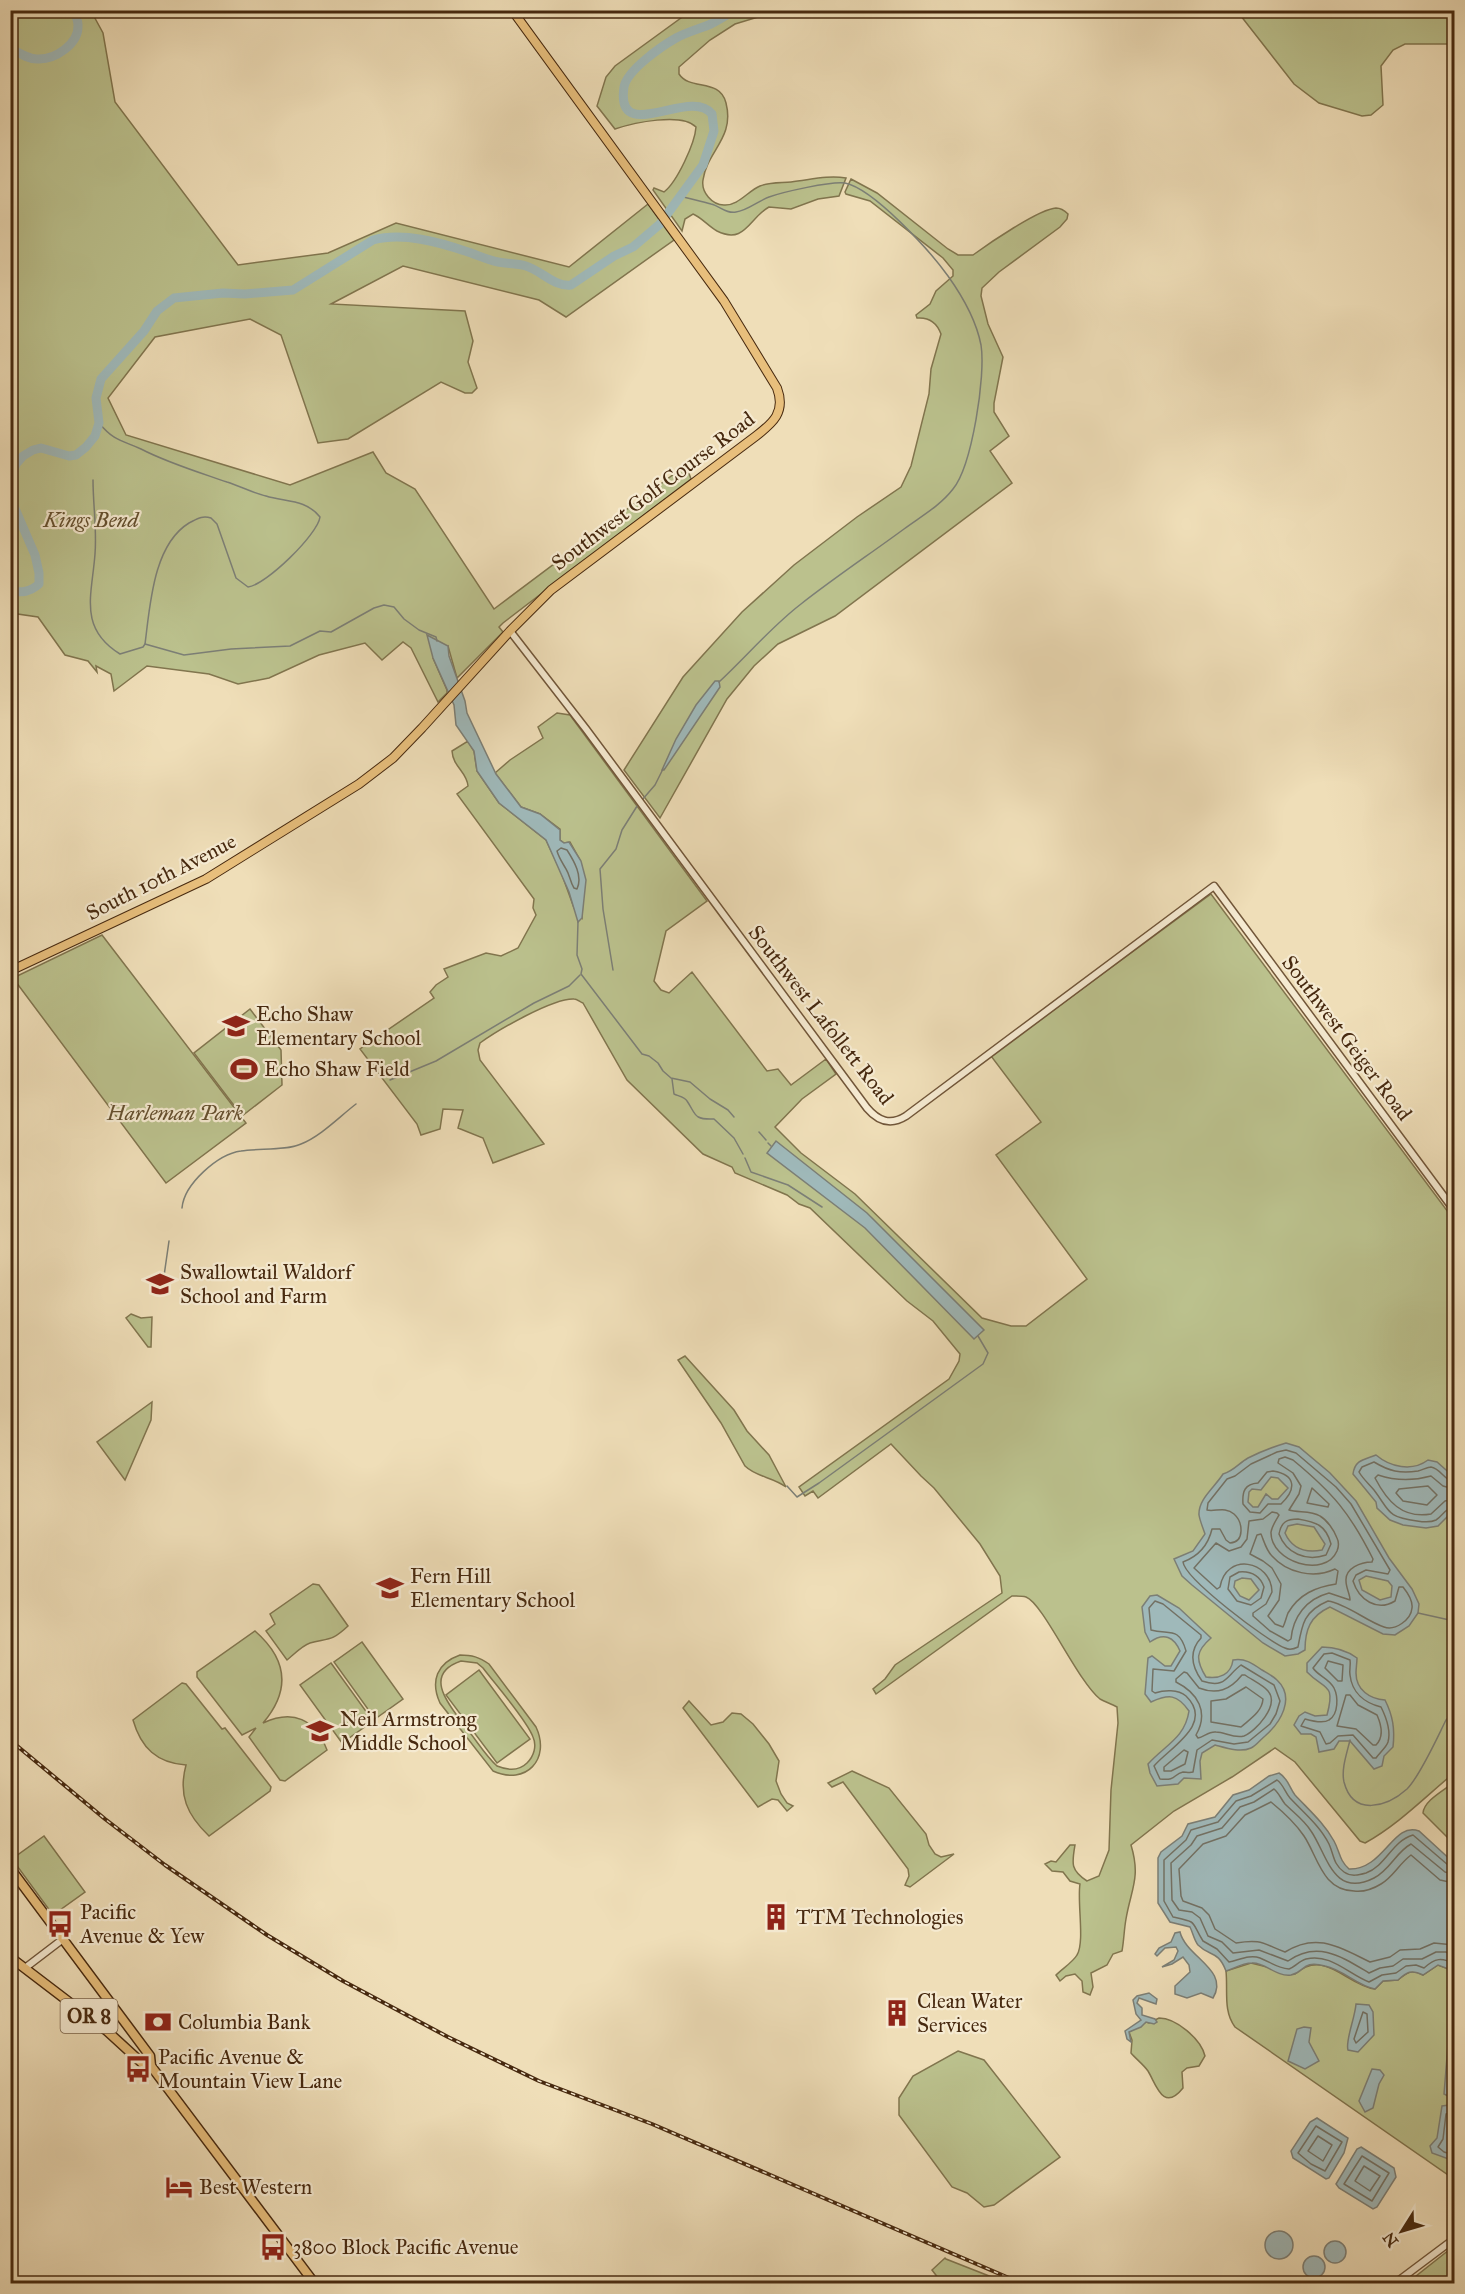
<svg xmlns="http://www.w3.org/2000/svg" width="1465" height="2294" font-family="'IM FELL Great Primer',serif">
<rect width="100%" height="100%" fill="#efdeb8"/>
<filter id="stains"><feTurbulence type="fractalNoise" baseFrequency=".00333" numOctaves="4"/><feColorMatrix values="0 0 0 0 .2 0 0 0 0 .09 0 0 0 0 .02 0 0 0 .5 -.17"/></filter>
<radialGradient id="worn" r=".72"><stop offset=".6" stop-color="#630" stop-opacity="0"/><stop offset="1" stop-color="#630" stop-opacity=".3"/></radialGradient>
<g fill="#bbc18d" stroke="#81754e" stroke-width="1.5" fill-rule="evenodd">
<path d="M692 10 778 11 735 24 710 40 679 67V74C690 91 720 78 726 103 735 138 707 151 703 180 701 192 712 205 724 205 738 206 748 191 760 186 770 182 781 183 791 182 810 180 827 175 846 178L839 196 818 199 791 209 769 207C749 218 745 245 717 231 708 226 701 217 693 214L685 219 682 231 653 190 654 188 664 192C677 182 695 143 696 127 682 112 633 123 615 129L597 106 606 77 615 66Z"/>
<path d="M10 11H91L103 33 115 102 238 265 328 253 396 223 569 267 648 204 674 240 566 317 539 300 403 266 331 304 465 311 473 341 468 362 477 388 472 393H465L441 382 348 439 318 443 281 335 250 319 155 337 108 398 126 435 290 485 373 452 386 473 415 489 494 609 686 465 691 479 503 623 499 627 503 632 457 678 448 646 433 658 447 690V693L438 702 411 648 403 642 382 660 365 643 319 655 269 678 238 684 209 674 147 666 114 691 111 674 96 666 97 672 88 661 65 655 38 617 11 613Z"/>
<path d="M1237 11H1454V44H1405L1393 50 1381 66 1383 105 1371 115 1362 116 1319 103 1294 84Z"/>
<path d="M851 179 877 193 948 249 958 255H973C988 244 1039 209 1056 208 1061 208 1064 210 1068 214L1067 219 1060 227 999 272 982 288 981 296 988 324 1003 357 994 403V412L1009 436 990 451 1012 483 835 616 778 644 754 666 727 699 660 818 624 770 683 677 742 612 794 565 857 517 901 487 911 466 929 394 931 369 941 334C937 323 929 317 917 318L916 315 930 304 936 291 953 276V270L943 258 870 201 846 194 845 192Z"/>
<path d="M557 713 570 715 707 901 666 931 654 981 661 990 669 993 692 972 767 1071 778 1069 791 1085 826 1059 836 1074 802 1099 775 1127 801 1153 855 1194 982 1318 1011 1326H1026L1087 1279 996 1155 1041 1122 991 1056 1211 894 1454 1220V1773C1426 1796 1398 1825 1365 1843L1360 1841 1295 1762 1275 1748 1232 1777 1174 1811 1131 1845C1141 1878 1131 1889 1126 1919 1124 1930 1124 1940 1122 1951L1113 1954 1107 1965 1091 1973 1093 1987 1090 1995 1083 1992 1082 1981 1075 1974 1066 1976 1060 1981 1056 1975C1062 1969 1073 1962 1077 1955 1085 1942 1077 1902 1080 1884L1070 1881 1063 1872 1052 1871 1045 1864 1051 1861 1056 1862 1070 1845H1075C1072 1863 1070 1870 1087 1881L1099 1876 1109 1850 1111 1790 1118 1723 1117 1707C1112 1704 1105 1702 1100 1699 1078 1682 1043 1603 1026 1597 1022 1596 1016 1596 1012 1596L876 1694 873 1689 885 1679 895 1665 1002 1593 1000 1576 980 1544 934 1488 921 1476 891 1444 818 1498 813 1491 805 1496 799 1487 949 1379 959 1361 960 1354 933 1321 907 1301 810 1208 799 1204 787 1195 735 1173 732 1167 703 1154 627 1080 583 1003C580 1002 577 999 574 999 553 998 498 1030 480 1043L478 1050 480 1060 544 1144 493 1163 483 1138 458 1128 463 1110 443 1109 440 1129 421 1135 417 1124 360 1049 434 998 430 992 436 985 448 977 444 969 486 953 501 956 518 948 536 915 533 908 534 899 457 794 468 786C467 772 453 767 452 751L468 741 474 751 477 771 499 803 546 840 561 872 574 908 582 918 583 894 580 860 570 842 564 843 560 840V829L540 814 521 807 495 773 510 760 543 738 538 727Z"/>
<path d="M102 935 246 1123 166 1183 13 978Z"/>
<path d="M250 1009 281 1050 282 1085 242 1116 194 1053Z"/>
<path d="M131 1314 141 1318 152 1317 151 1347H148L126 1318Z"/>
<path d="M685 1356 734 1410 747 1431 769 1455 786 1487C773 1477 756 1477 745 1466L721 1423 678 1360Z"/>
<path d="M152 1402 151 1420 125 1480 97 1442Z"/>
<path d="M313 1584 319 1585 348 1626C332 1641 330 1638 310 1643 303 1645 293 1655 287 1660L266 1631 275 1624 270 1614Z"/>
<path d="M255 1631C287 1659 291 1690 263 1723 293 1709 315 1719 327 1750L285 1781 280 1780 249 1737 256 1728 242 1735 197 1677V1672Z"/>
<path d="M362 1642 403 1699 375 1719 334 1662Z"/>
<path d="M460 1655C472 1655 479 1657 489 1664L536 1727C551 1759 526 1786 493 1771L440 1703C430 1681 437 1663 460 1655ZM461 1661 477 1663 483 1668C495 1684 527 1720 533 1737 537 1746 534 1756 527 1763 519 1771 507 1770 497 1766 485 1755 477 1741 467 1729 452 1708 420 1675 461 1661Z"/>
<path d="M331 1663 373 1721 342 1743 300 1685Z"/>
<path d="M479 1670 530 1739 497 1763 446 1695Z"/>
<path d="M182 1683 186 1684 222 1729 225 1728 271 1787 270 1791 209 1836C187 1815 178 1795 186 1765 157 1763 141 1748 133 1720Z"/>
<path d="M689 1701 711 1725 723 1722 732 1713 741 1714 753 1724 769 1744 779 1761 776 1781 781 1794 787 1803 793 1806 787 1811 778 1800 772 1799 758 1807 683 1708Z"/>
<path d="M852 1771 889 1788 926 1834 929 1845 935 1854 941 1857 954 1854 910 1887 905 1885 909 1876 908 1869 843 1782 832 1787 828 1783Z"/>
<path d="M1454 1782V1844L1423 1813C1424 1800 1445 1790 1454 1782Z"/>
<path d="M44 1836 85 1892 53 1915 12 1859Z"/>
<path d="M1251 1963 1295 1974C1325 1948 1346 1985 1375 1989L1383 1981 1398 1980C1407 1972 1412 1969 1423 1975L1438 1965 1454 1971V2179L1235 2027C1223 2011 1228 1991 1226 1971Z"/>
<path d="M1159 2018C1176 2018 1201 2039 1205 2056L1199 2066 1187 2068 1182 2072 1183 2088C1163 2113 1156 2084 1148 2071 1143 2064 1136 2059 1131 2053L1132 2040 1129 2032 1146 2022 1149 2023Z"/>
<path d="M958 2051 984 2060 1060 2157 994 2205 984 2207 967 2193 952 2187 899 2115V2098L913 2076Z"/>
<path d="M1454 2246V2283L1406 2284Z"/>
<path d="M945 2258 946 2259 1007 2283H942L932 2270Z"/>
</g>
<g fill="#9fb9ba" stroke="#7c7f76" stroke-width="1.5" fill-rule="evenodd">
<path d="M427 635 448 646 449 656 465 701 467 713 496 774 521 807 540 814 560 830V840L564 843 569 842 581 861 586 880 582 918 578 922 569 892 546 840 499 803 477 771 474 751 456 725 454 705 433 658Z"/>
<path d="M715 681H719L720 687 664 770H662L676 739 696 705Z"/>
<path d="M776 1141 867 1213 984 1330 974 1339 865 1228 767 1153Z"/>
<path d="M1286 1443 1299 1447 1330 1473 1356 1501 1389 1558 1412 1589 1419 1604 1418 1613 1409 1626 1395 1635 1383 1634 1330 1607C1310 1616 1305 1630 1305 1650L1298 1654 1285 1656 1263 1643 1192 1585 1182 1576 1174 1559 1193 1551 1205 1534C1203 1528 1200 1521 1199 1515 1198 1499 1215 1487 1223 1474 1234 1471 1239 1463 1248 1458 1258 1453 1276 1446 1286 1443ZM1271 1477 1278 1478 1288 1488 1278 1499H1272L1266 1494 1258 1507H1253L1248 1502 1249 1492 1252 1489 1261 1490ZM1297 1524 1314 1527 1325 1544 1322 1550C1306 1553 1292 1549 1285 1533L1288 1526ZM1366 1576 1388 1581 1392 1586 1391 1597 1380 1600 1362 1590 1359 1580ZM1242 1578 1251 1579 1259 1590 1249 1600 1240 1596 1234 1587 1235 1581Z"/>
<path d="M1376 1455C1390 1467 1412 1472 1428 1460L1437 1462 1454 1477V1510L1438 1526 1426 1528 1403 1525 1390 1520 1377 1508 1376 1502 1353 1474C1355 1460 1363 1460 1376 1455Z"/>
<path d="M1157 1595 1179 1608 1211 1638C1196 1651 1195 1659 1206 1677 1219 1679 1231 1675 1233 1660 1245 1658 1252 1663 1262 1670 1267 1673 1273 1676 1277 1680 1296 1698 1280 1723 1265 1736 1261 1739 1256 1746 1251 1748 1240 1753 1226 1748 1215 1745L1202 1753 1200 1761 1201 1779 1184 1778 1178 1784 1157 1786 1150 1773 1148 1764C1165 1745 1185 1738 1189 1711 1177 1694 1169 1694 1151 1702L1145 1694 1148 1658 1152 1656 1165 1666H1171L1180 1651C1174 1637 1164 1632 1150 1642L1145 1632 1142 1607 1150 1596Z"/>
<path d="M1322 1647C1335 1647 1346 1650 1357 1658 1357 1663 1356 1668 1356 1673 1356 1690 1370 1699 1385 1700 1393 1716 1395 1729 1393 1747L1384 1756 1382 1766 1374 1769 1350 1741H1339L1334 1749 1319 1752 1316 1737 1311 1734H1301L1294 1725 1299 1716 1305 1712 1315 1716 1327 1715C1336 1682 1324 1690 1307 1672V1663Z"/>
<path d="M1279 1773C1288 1778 1289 1787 1295 1795 1309 1810 1324 1823 1334 1841 1340 1852 1339 1860 1349 1869 1384 1870 1393 1821 1419 1831L1454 1863V1971L1438 1965 1423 1975C1411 1969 1407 1972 1398 1980L1383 1981 1375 1989C1357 1986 1344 1970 1325 1966 1301 1960 1306 1972 1291 1975 1276 1977 1265 1962 1252 1963 1242 1963 1233 1969 1226 1971 1218 1950 1210 1957 1198 1945 1194 1940 1193 1933 1190 1927L1170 1922 1158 1903V1858L1161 1852 1182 1836 1188 1824 1215 1817 1233 1795 1249 1790 1269 1776Z"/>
<path d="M1180 1932C1186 1957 1230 1970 1213 1998L1201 1993 1187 1998 1175 1994V1986L1190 1972 1189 1965 1183 1957 1172 1964 1162 1967 1174 1960 1178 1951 1176 1947 1165 1948 1157 1956 1155 1954 1159 1948 1171 1942 1175 1933Z"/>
<path d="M1454 1992V2099L1444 2094 1452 1995Z"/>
<path d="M1149 1993 1157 1999 1156 2004 1139 1998 1137 2003 1142 2008V2015L1155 2019 1157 2022 1154 2024 1146 2022 1141 2027 1129 2032 1131 2042 1127 2039 1125 2031 1141 2020 1136 2014 1133 2000 1137 1996Z"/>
<path d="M1356 2004 1369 2005 1373 2012 1374 2035 1358 2052 1348 2050C1345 2041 1355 2018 1356 2004Z"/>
<path d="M1304 2027 1311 2028 1309 2042 1319 2061 1305 2069 1288 2061 1297 2029Z"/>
<path d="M1372 2069 1380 2070 1384 2075 1379 2084 1373 2108 1365 2112 1359 2101Z"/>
<path d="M1449 2105 1454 2109V2161L1432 2153 1430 2146 1437 2138 1442 2106Z"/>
<path d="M1317 2118 1348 2138 1344 2153 1329 2178 1326 2179 1293 2158 1291 2151 1310 2122Z"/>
<path d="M1361 2147 1394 2168 1396 2177 1377 2207 1373 2209 1339 2188 1336 2184 1357 2149Z"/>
<circle cx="1279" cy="2245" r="14"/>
<circle cx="1335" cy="2252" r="11"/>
<circle cx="1314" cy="2267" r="11"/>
</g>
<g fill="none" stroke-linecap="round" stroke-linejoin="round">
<g stroke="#737164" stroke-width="1.5">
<path d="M561 848 567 850C574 861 583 876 577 889L574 888C570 882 570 875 566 869 562 862 559 858 557 851Z"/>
<path d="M1286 1450 1296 1453 1336 1487 1351 1504 1390 1570 1388 1574 1366 1570 1356 1575 1353 1581C1359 1600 1377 1612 1395 1601L1399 1587H1403C1407 1592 1413 1601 1412 1608 1411 1620 1395 1631 1384 1627 1366 1621 1347 1604 1328 1601 1304 1611 1302 1624 1298 1647 1294 1649 1289 1650 1285 1648 1267 1641 1185 1579 1183 1562 1199 1556 1208 1546 1212 1529H1220L1226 1540 1230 1543C1245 1542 1243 1522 1234 1514 1225 1506 1215 1512 1207 1510L1208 1503 1227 1479 1235 1476 1251 1464 1277 1452Z"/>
<path d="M1285 1457 1293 1460C1333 1493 1350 1513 1373 1559L1372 1562C1361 1562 1345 1568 1346 1581 1346 1588 1350 1594 1350 1600L1329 1593C1306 1599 1293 1617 1291 1639L1288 1641 1270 1631 1253 1616V1613L1266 1604 1272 1592C1271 1560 1226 1552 1220 1587L1217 1589 1194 1568 1216 1543 1229 1551 1241 1547 1247 1539 1249 1521 1263 1519 1272 1512 1277 1513 1279 1515C1276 1520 1272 1526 1271 1532 1270 1562 1325 1579 1337 1551 1339 1546 1339 1542 1337 1538 1334 1530 1327 1520 1320 1516 1311 1510 1298 1513 1289 1510L1299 1494 1301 1486 1293 1473 1278 1463 1279 1459Z"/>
<path d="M1273 1471C1297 1475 1296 1490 1281 1504H1268L1260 1513 1250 1512 1243 1504C1242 1491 1245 1484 1258 1483L1267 1472Z"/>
<path d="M1454 1482C1445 1481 1440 1468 1431 1467 1428 1467 1422 1470 1418 1471 1400 1474 1389 1471 1374 1462L1362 1467 1359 1472C1363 1479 1369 1484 1374 1490 1390 1511 1386 1517 1417 1521 1423 1522 1430 1523 1436 1520 1443 1516 1445 1508 1454 1507"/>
<path d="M1428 1486 1437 1495 1427 1505 1403 1501 1396 1493 1399 1489Z"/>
<path d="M1312 1488 1329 1504 1328 1507 1307 1503Z"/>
<path d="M1454 1489 1443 1486 1431 1476C1413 1481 1396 1481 1378 1475L1375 1478C1387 1501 1402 1519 1431 1514L1445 1501 1454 1499"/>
<path d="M1298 1519C1316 1522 1326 1525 1331 1544L1326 1555C1306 1562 1286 1553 1279 1534 1281 1522 1287 1519 1298 1519Z"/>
<path d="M1261 1534C1264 1541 1266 1550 1272 1556 1287 1573 1314 1579 1335 1569L1338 1571 1336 1584C1316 1587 1299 1594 1288 1613 1286 1618 1285 1623 1283 1627L1275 1624 1268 1616 1279 1600 1281 1584 1272 1568 1263 1561 1250 1554 1257 1535Z"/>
<path d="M1239 1572C1251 1571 1260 1576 1264 1587L1261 1598 1251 1605 1237 1601 1228 1589 1230 1577Z"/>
<path d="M1155 1601 1163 1604 1201 1635V1638C1188 1652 1192 1667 1202 1681 1226 1689 1226 1676 1241 1665L1274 1685 1280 1701 1276 1714 1270 1724 1248 1742 1234 1744 1212 1740 1197 1750 1193 1772C1190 1773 1186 1772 1183 1772 1173 1774 1177 1781 1160 1779L1154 1766C1169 1748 1215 1724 1186 1696 1178 1689 1164 1690 1155 1693L1152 1691 1153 1669 1174 1671 1186 1651C1179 1626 1169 1635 1151 1630L1149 1608Z"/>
<path d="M1332 1653 1350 1660C1351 1665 1349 1670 1350 1675 1352 1693 1365 1703 1381 1707 1386 1717 1391 1731 1388 1742 1386 1748 1379 1753 1376 1758H1373L1353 1735 1338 1736 1330 1743 1326 1744 1320 1732 1301 1726 1305 1719C1312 1721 1323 1724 1329 1720 1339 1714 1338 1696 1334 1688 1329 1678 1318 1676 1313 1668L1324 1654Z"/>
<path d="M1328 1661 1343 1665 1342 1681H1338L1325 1668Z"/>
<path d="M1184 1672 1187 1673 1199 1688C1217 1695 1230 1690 1242 1675H1245C1252 1680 1263 1685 1268 1691 1280 1705 1256 1731 1244 1736 1234 1739 1225 1732 1216 1732 1209 1731 1204 1737 1198 1738L1196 1735C1209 1712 1198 1693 1176 1682V1679Z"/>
<path d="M1246 1687 1263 1699C1262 1712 1250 1719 1241 1727L1211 1722V1701L1226 1699Z"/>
<path d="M1346 1695H1350L1358 1705 1377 1715C1381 1724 1384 1737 1376 1745H1373L1356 1729 1337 1726Z"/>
<path d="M1184 1750 1188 1752 1185 1764 1171 1771H1164V1767Z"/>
<path d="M1454 1867 1448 1865 1413 1835C1392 1841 1386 1866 1366 1873 1359 1875 1351 1877 1344 1872 1333 1864 1334 1855 1329 1844 1320 1826 1304 1813 1290 1798 1285 1792 1283 1784 1277 1780L1251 1796 1236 1801 1218 1822 1191 1830 1186 1840 1164 1860V1901L1173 1917C1199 1923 1190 1920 1203 1941L1217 1949 1229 1962C1239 1960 1250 1954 1260 1958 1270 1962 1277 1968 1289 1969 1295 1967 1299 1961 1306 1959 1331 1953 1348 1974 1369 1982L1382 1975 1396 1973 1406 1966 1416 1965 1424 1968C1435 1958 1442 1957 1454 1964"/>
<path d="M1454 1874 1445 1872 1411 1844C1396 1852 1390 1870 1374 1878 1333 1899 1327 1854 1311 1831 1304 1820 1294 1813 1285 1804 1281 1799 1279 1793 1274 1789L1254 1802 1240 1807 1222 1828 1197 1836 1191 1845 1171 1863 1172 1900 1179 1910 1192 1912 1200 1918 1208 1936 1222 1942 1233 1953 1259 1950 1288 1961C1318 1940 1342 1957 1369 1973L1380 1968 1393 1966 1403 1959H1422L1436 1952H1446L1454 1956"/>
<path d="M1454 1883 1440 1880 1411 1855C1399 1864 1393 1877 1381 1884 1373 1889 1363 1892 1354 1891 1322 1890 1318 1857 1304 1836 1296 1824 1282 1811 1271 1802L1245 1815 1226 1836 1203 1844 1179 1869 1181 1896 1183 1901 1202 1908 1209 1915 1215 1929 1236 1943C1261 1939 1262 1943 1285 1952 1317 1932 1339 1947 1370 1962L1390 1957 1400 1950 1420 1949 1434 1943 1454 1945"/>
<path d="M1363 2012 1367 2014 1368 2032 1356 2043 1354 2039Z"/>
<path d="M1454 2112 1446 2114 1443 2139 1438 2147 1444 2152 1454 2155"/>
<path d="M1316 2126 1342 2142 1325 2171 1311 2164 1298 2153Z"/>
<path d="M1318 2136 1332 2145 1323 2161 1308 2151Z"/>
<path d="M1362 2156 1389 2173 1372 2201 1344 2184Z"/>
<path d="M1364 2166 1380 2176 1370 2191 1355 2181Z"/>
</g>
<g stroke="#7c7f76" stroke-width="1.5">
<path d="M680 196C690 199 701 201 711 204 720 206 726 214 736 212 747 211 758 201 769 197 783 192 831 181 845 183 874 189 930 251 948 276 963 297 976 319 981 345 986 375 972 466 953 489 940 506 920 517 904 529 870 554 834 578 801 604 771 627 747 656 719 682"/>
<path d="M99 423C114 441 121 440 141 449 168 463 198 472 227 482 240 486 253 493 266 496 285 502 306 499 320 517 318 534 266 585 248 587L236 578 217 524 211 518C202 515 197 519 189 523 153 545 150 606 145 644"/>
<path d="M93 480C93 505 97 529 95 554 92 595 78 628 120 654L143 647 145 644 184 655 231 649 290 646 320 631 331 632 374 608 384 605 394 607 404 619 419 630 436 637 437 641"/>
<path d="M642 800 655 785 663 769"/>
<path d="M578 922 577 955 582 969 581 974 642 1054 649 1056 658 1063 663 1071 671 1078 690 1082 710 1099 728 1110 734 1117"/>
<path d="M613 970 603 909 600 869 616 849 622 830 639 803"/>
<path d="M672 1079 674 1094C678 1096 685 1097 687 1101 696 1114 693 1120 714 1119L734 1138 743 1154"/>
<path d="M390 1080 436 1061 534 1003 569 986 580 975"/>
<path d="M759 1132 766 1140"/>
<path d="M768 1143 771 1146"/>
<path d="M745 1158 751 1172 788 1185 822 1207"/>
<path d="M182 1208C184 1184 218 1154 241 1151 258 1148 286 1151 301 1144 321 1136 339 1117 356 1104"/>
<path d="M163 1283 169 1241"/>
<path d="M787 1486 797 1497 819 1483 983 1364 988 1353 978 1336"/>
<path d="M1418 1613 1454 1621"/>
<path d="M1350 1740C1347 1753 1341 1769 1344 1782 1353 1817 1387 1807 1407 1789 1420 1776 1437 1738 1446 1720L1454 1712"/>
</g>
<g stroke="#9fb9ba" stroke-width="9">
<path d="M10 48C19 53 28 59 37 59 55 60 79 44 78 25 78 20 75 15 74 10"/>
<path d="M10 481 16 464 23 456 33 450 41 448 69 456 76 455 86 447 95 436 99 423 96 398 101 379 144 331 157 311 174 298 223 293 245 294 293 290 373 240C403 232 439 242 468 252 477 255 488 260 498 262 508 264 516 263 526 266 542 271 554 287 571 285L614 256 633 247 660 224 703 165 714 131 712 114C691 86 615 147 624 87 627 70 662 46 676 38 687 32 699 29 711 24 719 20 727 15 735 10"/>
<path d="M10 497 35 555 39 573V584C30 592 22 593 10 591"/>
</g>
<defs>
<g id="minor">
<path d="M510 631 586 729 867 1108C878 1121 890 1126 906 1116L1214 886 1454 1210"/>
<path d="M25 1968 63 1939"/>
<path d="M1394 2284 1454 2239"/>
</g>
<path id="major" d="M10 971 206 879 359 784 393 758 422 728 510 631 551 590 756 436C773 423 786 412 777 388L724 301 512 10"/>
<g id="highway">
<path d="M10 1868 150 2056 151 2066 315 2284"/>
<path d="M10 1957 107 2031 142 2063 151 2066"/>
</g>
</defs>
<use href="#minor" stroke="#715639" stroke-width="9"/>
<use href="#major" stroke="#47290f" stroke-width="10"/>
<use href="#highway" stroke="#47290f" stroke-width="11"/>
<use href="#minor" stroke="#f5ead1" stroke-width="6"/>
<use href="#major" stroke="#e8bf7c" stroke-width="8"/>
<use href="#highway" stroke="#e8bf7c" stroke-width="8"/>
<defs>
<path id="rail" d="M10 1740 105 1819 165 1865 267 1935 343 1981 448 2037 539 2081 652 2124 1023 2284"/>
</defs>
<use href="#rail" stroke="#47290f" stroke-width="4"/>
<use href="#rail" stroke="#f5ead1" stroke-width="1.5" stroke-dasharray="4.5" stroke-linecap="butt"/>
</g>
<defs>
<symbol id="school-bare" viewBox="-9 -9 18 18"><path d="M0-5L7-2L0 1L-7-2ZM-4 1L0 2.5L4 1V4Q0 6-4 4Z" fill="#8f2418" stroke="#f5ead1" stroke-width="2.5" paint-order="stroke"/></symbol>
<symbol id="stadium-bare" viewBox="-9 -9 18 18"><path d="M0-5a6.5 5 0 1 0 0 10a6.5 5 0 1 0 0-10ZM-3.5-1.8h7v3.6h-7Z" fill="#8f2418" stroke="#f5ead1" stroke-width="2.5" paint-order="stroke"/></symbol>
<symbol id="building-bare" viewBox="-9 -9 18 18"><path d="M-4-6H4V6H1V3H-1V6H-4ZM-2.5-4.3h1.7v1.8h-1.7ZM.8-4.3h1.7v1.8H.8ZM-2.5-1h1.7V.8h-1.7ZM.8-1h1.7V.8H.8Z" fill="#8f2418" stroke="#f5ead1" stroke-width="2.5" paint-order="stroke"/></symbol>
<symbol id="bus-bare" viewBox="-9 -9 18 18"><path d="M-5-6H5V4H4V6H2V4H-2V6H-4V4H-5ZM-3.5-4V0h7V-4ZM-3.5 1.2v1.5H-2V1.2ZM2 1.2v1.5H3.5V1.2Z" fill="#8f2418" stroke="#f5ead1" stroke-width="2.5" paint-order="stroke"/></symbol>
<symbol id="bank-bare" viewBox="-9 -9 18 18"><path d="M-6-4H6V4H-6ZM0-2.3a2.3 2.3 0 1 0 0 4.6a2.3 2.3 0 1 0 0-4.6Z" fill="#8f2418" stroke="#f5ead1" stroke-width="2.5" paint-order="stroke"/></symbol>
<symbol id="hotel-bare" viewBox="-9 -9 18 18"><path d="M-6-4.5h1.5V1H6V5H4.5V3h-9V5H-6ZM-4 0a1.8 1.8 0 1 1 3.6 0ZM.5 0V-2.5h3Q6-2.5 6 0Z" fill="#8f2418" stroke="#f5ead1" stroke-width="2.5" paint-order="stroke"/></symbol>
</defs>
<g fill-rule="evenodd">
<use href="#school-bare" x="217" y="1007" width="38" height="38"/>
<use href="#stadium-bare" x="225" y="1050" width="38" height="38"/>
<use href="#school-bare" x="141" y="1265" width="38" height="38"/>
<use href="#school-bare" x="371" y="1569" width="38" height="38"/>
<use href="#school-bare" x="301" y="1712" width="38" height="38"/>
<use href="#building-bare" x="757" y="1898" width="38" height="38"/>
<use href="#bus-bare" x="41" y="1905" width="38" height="38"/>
<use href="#building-bare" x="878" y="1994" width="38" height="38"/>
<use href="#bank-bare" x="139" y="2003" width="38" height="38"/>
<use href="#bus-bare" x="119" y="2050" width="38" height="38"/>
<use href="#hotel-bare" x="160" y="2168" width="38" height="38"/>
<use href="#bus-bare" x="254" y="2228" width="38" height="38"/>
</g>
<g text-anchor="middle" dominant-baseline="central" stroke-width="4.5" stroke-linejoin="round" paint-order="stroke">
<rect fill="#f5ead1" stroke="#7b6349" stroke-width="1.5" x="60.5" y="1999" width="57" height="34" rx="4.5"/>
<g font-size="20" font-weight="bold" fill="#47290f">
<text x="89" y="2016">OR 8</text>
</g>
<g font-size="21" fill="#47290f" stroke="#f5ead1">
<text transform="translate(653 491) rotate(-37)">Southwest Golf Course Road</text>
<text transform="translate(161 877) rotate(-27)">South 10th Avenue</text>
<text transform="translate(821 1015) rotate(52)">Southwest Lafollett Road</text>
<text transform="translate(1347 1038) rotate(53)">Southwest Geiger Road</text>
</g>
<g font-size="21" font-style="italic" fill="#644f2e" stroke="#f5ead1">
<text x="91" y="520">Kings Bend</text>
<text x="175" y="1113">Harleman Park</text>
</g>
<g font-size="21" fill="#47290f" stroke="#f5ead1" text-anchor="start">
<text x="256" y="1014">Echo Shaw<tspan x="256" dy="24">Elementary School</tspan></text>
<text x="264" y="1069">Echo Shaw Field</text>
<text x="180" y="1272">Swallowtail Waldorf<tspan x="180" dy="24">School and Farm</tspan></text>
<text x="410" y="1576">Fern Hill<tspan x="410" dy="24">Elementary School</tspan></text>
<text x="340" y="1719">Neil Armstrong<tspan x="340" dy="24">Middle School</tspan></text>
<text x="80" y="1912">Pacific<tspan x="80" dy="24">Avenue &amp; Yew</tspan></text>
<text x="796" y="1917">TTM Technologies</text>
<text x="917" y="2001">Clean Water<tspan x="917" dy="24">Services</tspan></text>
<text x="178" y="2022">Columbia Bank</text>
<text x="158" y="2057">Pacific Avenue &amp;<tspan x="158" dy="24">Mountain View Lane</tspan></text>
<text x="199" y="2187">Best Western</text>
<text x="293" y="2247">3800 Block Pacific Avenue</text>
</g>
</g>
<rect width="1465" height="2294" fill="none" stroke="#efdeb8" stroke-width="36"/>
<rect x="12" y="12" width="1441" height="2270" fill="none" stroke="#47290f" stroke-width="3"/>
<rect x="18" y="18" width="1429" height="2258" fill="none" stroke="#47290f" stroke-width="1.5"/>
<g transform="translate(1402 2231) rotate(233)" stroke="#f5ead1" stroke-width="4.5" paint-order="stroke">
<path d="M0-4.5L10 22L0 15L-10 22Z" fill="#47290f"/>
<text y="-9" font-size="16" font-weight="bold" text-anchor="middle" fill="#47290f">N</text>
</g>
<rect width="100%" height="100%" filter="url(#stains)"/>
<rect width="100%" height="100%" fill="url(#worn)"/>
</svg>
